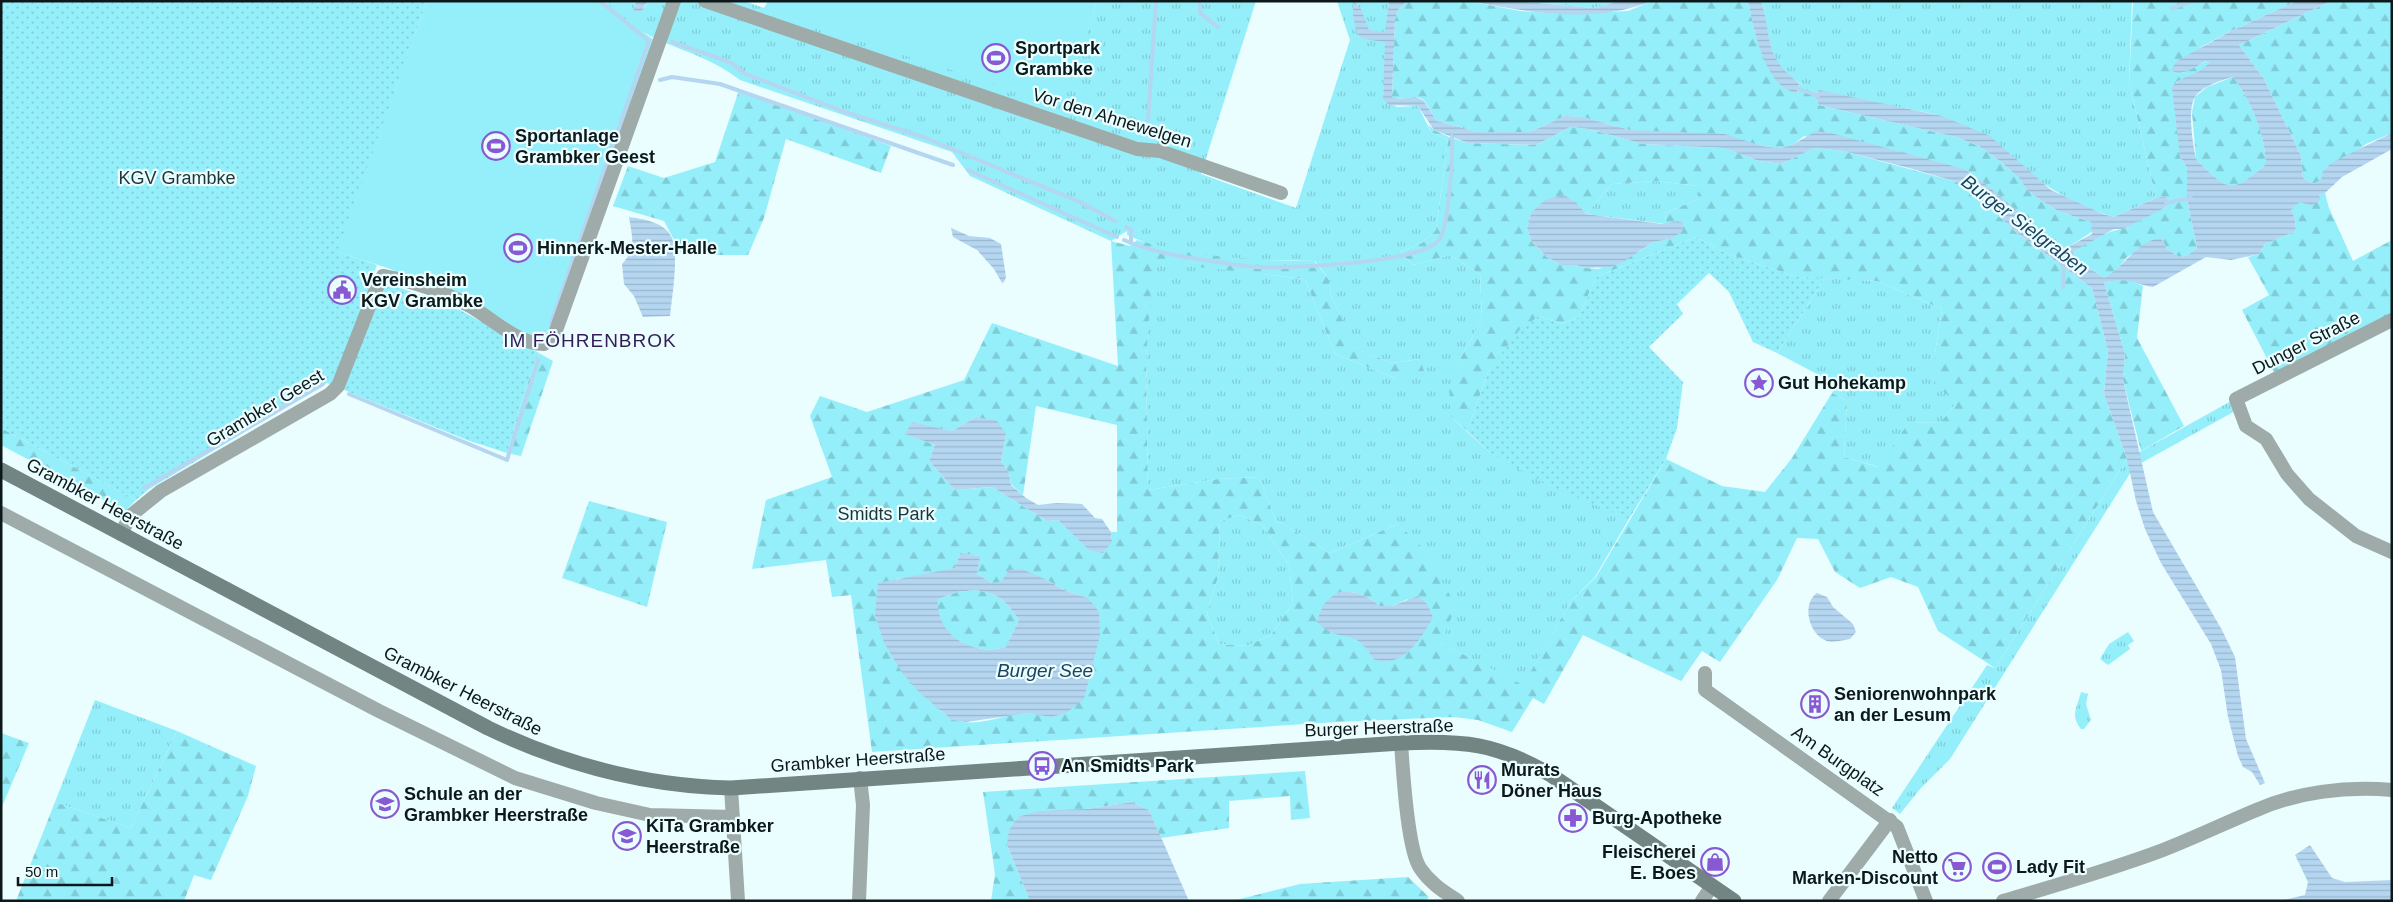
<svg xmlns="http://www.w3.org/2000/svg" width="2393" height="902" font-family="Arial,sans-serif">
<defs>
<pattern id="grass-tufts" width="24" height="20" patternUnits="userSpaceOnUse" patternTransform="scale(1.25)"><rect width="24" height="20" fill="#95effa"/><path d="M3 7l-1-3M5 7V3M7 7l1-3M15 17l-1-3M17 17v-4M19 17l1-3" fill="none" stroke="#7fccd6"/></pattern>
<pattern id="forest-firs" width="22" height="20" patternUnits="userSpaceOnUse" patternTransform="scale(1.25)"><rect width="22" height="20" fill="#95effa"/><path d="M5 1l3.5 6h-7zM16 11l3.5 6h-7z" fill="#7fccd6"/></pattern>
<pattern id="garden-dots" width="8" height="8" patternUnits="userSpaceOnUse" patternTransform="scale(1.25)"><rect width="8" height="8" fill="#95effa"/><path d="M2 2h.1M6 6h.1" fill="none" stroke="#7fccd6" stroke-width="1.8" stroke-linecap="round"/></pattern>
<pattern id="water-rules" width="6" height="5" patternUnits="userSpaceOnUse" patternTransform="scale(1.25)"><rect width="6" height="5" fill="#b5d6f0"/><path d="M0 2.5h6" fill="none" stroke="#9ab7cd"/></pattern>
</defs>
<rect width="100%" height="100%" fill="#eafdff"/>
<g fill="url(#grass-tufts)">
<path d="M605 1H636L633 11 645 7 648 1H744L764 8 768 1 765 11 1062 104 1097 1H1256L1201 174 1296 208 1350 40 1337 1H1389L1383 99 1397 107 1418 106 1431 132 1448 140 1436 230 1422 243 1400 252 1413 265 1450 255 1480 274 1482 320 1458 363 1451 417 1489 452 1629 519 1595 577 1571 601 1523 686 1441 643 1398 524 1330 553 1275 519 1259 477 1218 479 1148 490 1146 361 1152 261 1305 279 1335 354 1395 378 1420 359 1392 363 1351 347 1343 321 1331 296 1329 279 1315 261C1257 261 1181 259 1127 235V231L1111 241 970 176 952 152 740 80C699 47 641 46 605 1Z"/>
<path d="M1517 1H1619L1594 8Z"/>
<path d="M1761 1H2132L2129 82 2156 198 2114 217C2064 203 2025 170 1982 142 1970 134 1955 120 1941 116 1898 103 1816 103 1785 72 1766 54 1769 24 1761 1Z"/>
<path d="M1655 181 1699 186V199L1665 213 1666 224 1586 214 1612 184Z"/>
<path d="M1825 278 1877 281 1942 309 1935 353 1957 402 1940 423 1909 422 1879 467 1844 457 1847 401 1832 393 1836 384 1777 353Z"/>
<path d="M2233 400 2237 410 2134 467 1950 759 1920 789 1900 814 1892 808 1987 665 1995 668 2127 459Z"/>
<path d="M1239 515 1262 525 1289 565 1293 603 1271 635 1247 646 1219 644 1207 614 1218 577 1220 521Z"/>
<path d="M2128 632 2134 641 2128 645 2130 649 2108 665 2100 659 2109 644Z"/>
<path d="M2081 692 2088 694 2086 704 2091 720 2084 729H2081C2070 715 2077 708 2081 692Z"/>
<path d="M95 700 177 731 131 828 55 802Z"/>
</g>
<g fill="url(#forest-firs)" fill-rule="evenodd">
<path d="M1407 1H1468L1520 11 1562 14 1628 11 1652 1H1748L1755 32 1797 93 1799 83 1819 90 1814 95 1819 105 1956 137 1979 146 2000 161 2019 178 2027 190 2042 201 2058 211 2091 222 2093 231 2070 246 2066 252 2019 214 1977 178 1804 136 1794 144 1781 148 1630 130 1583 117 1565 116 1530 132H1478L1437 121 1423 99 1415 97 1399 99 1392 97 1395 19 1398 10Z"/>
<path d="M2133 1H2297L2231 31 2201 47 2182 73 2207 61H2210L2205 69 2176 82 2180 157 2187 168V199L2197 248 2188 255 2179 257 2167 249 2161 238 2127 257 2114 273 2104 278 2072 256 2074 251C2086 243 2108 230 2123 229L2167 206 2165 196 2156 198 2129 82Z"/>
<path d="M2331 1H2392V133L2366 144 2322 180 2313 184 2303 178 2301 156 2264 79 2239 45Z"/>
<path d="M2233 77C2249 97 2268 138 2265 165 2230 197 2227 190 2196 159L2192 112 2195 97 2207 87Z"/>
<path d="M739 90 891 146 881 173 786 139 764 218 748 255H682L664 221 613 206 628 166 664 178 715 162Z"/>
<path d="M1428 124 1434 130 1449 137 1468 143 1536 145 1570 127 1589 129 1643 144 1724 148 1759 161 1781 164 1815 148 1843 151 1957 182 1974 193 2017 233 2092 288 2108 351 2104 394 2127 459 1995 668 1938 631 1918 587 1891 577 1860 588 1835 572 1818 539 1797 538 1777 580 1720 662 1702 651 1681 681 1583 635 1544 704 1533 698 1512 732 1478 720 1454 717 1337 722 872 752 851 595 832 597 826 560 752 569 766 500 832 477 810 416 820 396 867 412 964 380 992 323 1118 366 1111 241 1130 246 1137 240C1195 257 1254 261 1314 261L1329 279 1331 296 1343 321 1352 347 1392 363 1420 359 1424 371 1395 378 1335 354 1305 279 1153 262 1146 361 1148 490 1218 479 1259 477 1275 519 1330 553 1398 524 1424 549 1456 606 1441 643 1523 685 1571 601 1596 577 1666 459 1722 486 1765 492 1792 458 1832 393 1847 401 1844 457 1878 467 1909 422 1940 423 1957 402 1934 385 1935 353 1942 309 1877 281 1796 277 1728 254 1696 237 1596 277 1579 317 1562 324 1539 316 1489 370 1467 431 1451 417 1449 387 1458 363 1482 320 1480 274 1450 255 1413 265 1400 252 1422 243 1436 230 1448 140 1431 132ZM1655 181 1699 186V199L1665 213 1666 224 1678 221 1684 223 1681 232 1670 239 1653 242 1640 251 1598 269 1586 268 1576 265H1561L1547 257 1532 242 1527 228 1531 213 1577 203 1586 214 1612 184ZM1036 406 1117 425V532H1111L1112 542 1090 550 1058 520 1047 521 992 487 955 490 929 461 935 445 906 434 912 423 952 431 976 417 1006 434 1001 461 1009 473 1011 484 1023 495ZM1239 515 1262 525 1289 565 1293 603 1271 635 1247 646 1219 644 1207 614 1218 577 1220 521ZM960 553 979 556 977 574 992 583 1047 580 1064 590 1088 598 1052 717C1044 716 1036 713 1028 713 997 714 968 735 941 711L896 579 922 576 955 568ZM1342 591 1357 593 1369 598 1380 606H1392L1408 599 1373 659 1366 646 1355 637Z"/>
<path d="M2325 193 2329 208 2353 261 2392 240V316L2276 376 2242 310 2269 295 2248 257 2259 254 2265 244 2296 231 2295 219 2291 208 2300 201Z"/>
<path d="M2115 280H2130L2143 286 2137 338 2184 426 2141 451 2123 380 2125 354 2104 283Z"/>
<path d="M539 353 553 361 521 456 507 453 524 392Z"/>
<path d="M1 428 125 494 136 500 125 511 1 445Z"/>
<path d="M589 501 667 522 647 607 562 578Z"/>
<path d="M974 590C999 593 1005 600 1019 620L1006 647C980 655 948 643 938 615 936 611 937 604 938 599L957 592Z"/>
<path d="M177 731 256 766 248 796 211 880 194 875 184 901H16L55 802 131 828Z"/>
<path d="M1 733 29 743 1 809Z"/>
<path d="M1305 771 1310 818 1291 820 1290 796 1229 801V828L1161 838 1149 810 1131 802 1087 809 1007 845 1030 901H991L995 874 983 792Z"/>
<path d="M1408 877 1429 897 1426 901H1232L1300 884Z"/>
</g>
<g fill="url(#garden-dots)">
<path d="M1 1H427L338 252 377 265 370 284 401 288 460 310 539 353 524 392 507 453 467 440 327 383 149 489 136 500 1 428Z"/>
<path d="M1696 237 1728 254 1796 277 1825 278 1777 353 1753 342 1729 292 1709 273 1677 304 1683 314 1649 347 1683 382 1677 428 1666 459 1629 519 1545 484 1489 452 1467 431 1489 370 1521 328 1539 316 1562 324 1579 317 1596 277Z"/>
</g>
<g fill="#95effa">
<path d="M427 1H605L611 9 654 40 551 327 543 336C525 337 510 324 495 315 446 286 392 269 337 252Z"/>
<path d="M768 1H1097L1063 105 764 11Z"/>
</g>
<g fill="url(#water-rules)" fill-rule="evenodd">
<path d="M636 1H648L641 12 633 11Z"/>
<path d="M1353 1 1361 9 1369 30 1385 32 1389 1H1407L1398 10 1395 19 1392 97 1399 99 1415 97 1423 100 1437 121 1478 132H1530L1565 116 1583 117 1630 130 1725 134 1762 146 1781 148 1794 144 1816 131 1831 133 1964 169C2001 192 2030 227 2066 251L2070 246 2092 234 2091 222 2058 211 2042 201 2027 190 2019 178 2000 161 1979 146 1956 137 1819 105 1814 95 1819 90 1942 116 1990 136 2051 190 2103 214 2114 217 2156 198 2165 196 2169 202 2167 206 2157 212 2123 229H2114L2074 251 2072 256 2104 278C2124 268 2136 241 2161 238L2167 249 2179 257 2188 255 2197 248 2187 199V168L2180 157 2172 87C2182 74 2201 76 2210 61H2206C2196 66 2182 78 2171 70L2177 61 2231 31 2297 1H2331L2239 45 2264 79 2301 156 2303 178 2313 184 2321 180 2323 171 2333 162 2392 133V149L2342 177 2325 193 2319 195 2320 200 2312 206 2300 202 2291 208 2295 219 2296 231 2265 244 2259 254 2231 260 2206 257 2153 287C2134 284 2125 276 2104 283L2125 354 2123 380 2153 512 2222 630 2235 657 2246 739 2265 783 2260 785 2252 772 2243 767 2238 756 2228 717 2221 670 2211 644 2161 563 2145 529 2136 501 2127 459 2104 394 2108 351 2092 288 2017 233 1974 193 1957 182 1909 168 1843 151 1815 148 1781 164 1759 161 1724 148 1643 144 1589 129 1570 127 1536 145 1468 143 1434 130 1418 106 1389 105 1383 99 1385 42 1364 39 1357 34 1353 15ZM2233 77C2249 97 2268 139 2265 165 2230 196 2227 190 2196 159 2193 145 2187 109 2195 97 2202 86 2222 80 2233 77Z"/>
<path d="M1468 1H1517L1594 8 1619 1H1652C1591 25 1530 12 1468 1Z"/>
<path d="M1748 1H1761C1773 38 1763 57 1799 83L1797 93C1764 88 1754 28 1748 1Z"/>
<path d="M1564 195 1577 203 1586 214 1662 224 1678 221 1684 223 1682 232 1670 239 1653 242 1623 262 1610 267 1586 268 1576 265H1561L1547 257 1532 242 1527 228 1531 213 1545 200Z"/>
<path d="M629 217C643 219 665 222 672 238 679 257 672 296 670 316L643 317 634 296 624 284 622 264C637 248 632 237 629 217Z"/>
<path d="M951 228 969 236 990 238 1001 244 1006 277 1004 282 1002 283 994 269 977 250 953 237Z"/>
<path d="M976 417 997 421 1006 434 1001 461 1009 473 1011 485 1026 498 1038 505 1057 503 1082 504 1095 518 1102 519 1111 532 1112 542 1103 553 1089 550 1058 520 1047 521 992 487 955 490 929 461 935 445 905 434 912 422 952 431Z"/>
<path d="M960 553 980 556 977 574 992 583 1001 582 1009 570 1022 569 1047 580 1064 590 1088 598 1099 612 1100 635 1084 699 1066 713 1051 717 1028 713 966 722 952 720 920 693 903 674 884 643 875 615 878 583 955 568ZM974 590C999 593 1005 600 1019 620L1006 647C973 657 935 635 938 599L957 592Z"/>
<path d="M1342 591 1357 593 1369 598 1380 606H1392L1418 596 1427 604 1433 617C1421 640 1401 670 1373 659 1355 624 1340 646 1317 622 1321 607 1327 597 1342 591Z"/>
<path d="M1817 593 1827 597 1833 607 1853 624 1856 632 1850 639C1844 640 1833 643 1827 641 1809 635 1801 604 1817 593Z"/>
<path d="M1131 802 1149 810 1189 901H1030L1007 845 1009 830 1018 817 1039 811 1087 809Z"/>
<path d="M2310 845 2332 878 2345 882 2392 880V901H2279L2305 895 2308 882 2295 855Z"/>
</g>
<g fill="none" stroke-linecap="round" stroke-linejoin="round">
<g stroke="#b5d6f0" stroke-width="4">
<path d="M1200 1V13L1218 27"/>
<path d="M2172 8 2193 1"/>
<path d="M672 42 732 63 743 73 845 112 923 137 1080 202 1115 221"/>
<path d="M660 80 672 77 720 84 953 165"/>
<path d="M1794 87 1818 96"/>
<path d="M1148 120 1156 1"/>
<path d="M968 170 1117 237"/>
<path d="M2166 203 2191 198"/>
<path d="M1126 227 1131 230V243C1160 254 1186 257 1216 262 1229 263 1244 267 1257 267 1288 269 1421 263 1439 240 1449 227 1453 154 1452 136"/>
<path d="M1124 240 1131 243"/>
<path d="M2063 287 2064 265"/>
<path d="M551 323 649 41 600 1"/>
<path d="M349 394 507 460 538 360"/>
<path d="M144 488 323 384"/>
</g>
<g stroke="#9eaba9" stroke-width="14">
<path d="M705 1 1137 149 1160 151 1281 193"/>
<path d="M2392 320 2236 399 2246 426 2266 439 2287 474 2309 499 2356 536 2392 552"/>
<path d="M1 513 379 711 515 778 596 803 650 815 733 817"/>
<path d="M121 534 130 516 161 491 330 394 338 386 376 289 383 276C412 281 444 292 470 306 493 319 517 344 544 344L554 336 674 1"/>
<path d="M1705 673V690L1897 827 1926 901"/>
<path d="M1401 743C1403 770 1407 848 1420 868 1430 883 1443 891 1458 901"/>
<path d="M731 788 738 901"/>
<path d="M859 901 863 805 860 778"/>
<path d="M1702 901 1712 886"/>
<path d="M1829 901 1890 820"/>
<path d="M2003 901C2057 885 2110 870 2163 850 2194 838 2223 824 2254 811 2296 792 2346 786 2392 790"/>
</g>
<path stroke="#738583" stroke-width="15" d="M1 470 488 728C565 765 645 786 731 788L1401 743C1463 740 1496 743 1551 775L1734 901"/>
</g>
<defs>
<symbol id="stadium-ring" viewBox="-11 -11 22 22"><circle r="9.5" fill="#eafdff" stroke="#8859d3" stroke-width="1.5"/><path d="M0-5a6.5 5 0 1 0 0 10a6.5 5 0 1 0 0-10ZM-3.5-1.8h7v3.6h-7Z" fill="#8859d3"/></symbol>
<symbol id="civic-ring" viewBox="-11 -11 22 22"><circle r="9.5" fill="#eafdff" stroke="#8859d3" stroke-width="1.5"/><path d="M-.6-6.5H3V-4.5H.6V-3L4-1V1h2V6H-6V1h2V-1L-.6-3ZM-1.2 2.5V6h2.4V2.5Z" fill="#8859d3"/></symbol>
<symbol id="sight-ring" viewBox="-11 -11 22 22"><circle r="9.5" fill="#eafdff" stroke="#8859d3" stroke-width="1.5"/><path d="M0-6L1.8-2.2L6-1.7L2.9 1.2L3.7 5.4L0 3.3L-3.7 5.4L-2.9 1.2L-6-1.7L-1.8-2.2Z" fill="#8859d3"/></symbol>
<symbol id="building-ring" viewBox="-11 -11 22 22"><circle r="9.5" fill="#eafdff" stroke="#8859d3" stroke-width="1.5"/><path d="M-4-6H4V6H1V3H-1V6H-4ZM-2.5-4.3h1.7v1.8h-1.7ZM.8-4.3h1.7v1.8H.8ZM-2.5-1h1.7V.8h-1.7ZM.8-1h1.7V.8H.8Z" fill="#8859d3"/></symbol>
<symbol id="bus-ring" viewBox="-11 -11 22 22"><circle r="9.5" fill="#eafdff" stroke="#8859d3" stroke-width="1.5"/><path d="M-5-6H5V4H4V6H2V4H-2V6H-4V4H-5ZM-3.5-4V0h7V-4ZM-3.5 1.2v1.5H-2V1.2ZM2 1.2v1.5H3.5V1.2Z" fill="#8859d3"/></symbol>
<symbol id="restaurant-ring" viewBox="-11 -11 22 22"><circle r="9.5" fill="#eafdff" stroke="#8859d3" stroke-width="1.5"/><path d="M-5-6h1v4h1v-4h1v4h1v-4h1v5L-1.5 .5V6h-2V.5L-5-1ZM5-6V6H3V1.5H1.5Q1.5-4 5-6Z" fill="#8859d3"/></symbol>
<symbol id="school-ring" viewBox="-11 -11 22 22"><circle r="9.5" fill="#eafdff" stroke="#8859d3" stroke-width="1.5"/><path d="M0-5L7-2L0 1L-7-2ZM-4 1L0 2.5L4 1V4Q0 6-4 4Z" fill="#8859d3"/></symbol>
<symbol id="pharmacy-ring" viewBox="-11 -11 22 22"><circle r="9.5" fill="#eafdff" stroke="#8859d3" stroke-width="1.5"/><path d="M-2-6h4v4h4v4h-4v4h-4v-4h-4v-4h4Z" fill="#8859d3"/></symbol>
<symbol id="shop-ring" viewBox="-11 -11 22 22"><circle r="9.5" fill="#eafdff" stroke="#8859d3" stroke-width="1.5"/><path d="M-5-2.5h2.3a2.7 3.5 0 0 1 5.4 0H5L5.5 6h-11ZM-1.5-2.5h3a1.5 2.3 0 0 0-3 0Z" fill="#8859d3"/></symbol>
<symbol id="supermarket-ring" viewBox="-11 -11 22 22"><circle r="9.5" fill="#eafdff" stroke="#8859d3" stroke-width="1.5"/><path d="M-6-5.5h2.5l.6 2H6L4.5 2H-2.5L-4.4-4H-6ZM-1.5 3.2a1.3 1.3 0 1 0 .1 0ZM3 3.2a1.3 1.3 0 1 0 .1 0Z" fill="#8859d3"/></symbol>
</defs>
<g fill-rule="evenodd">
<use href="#stadium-ring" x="980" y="42" width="32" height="32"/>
<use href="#stadium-ring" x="480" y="130" width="32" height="32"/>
<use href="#stadium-ring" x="502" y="232" width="32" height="32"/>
<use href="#civic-ring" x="326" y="274" width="32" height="32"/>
<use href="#sight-ring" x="1743" y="367" width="32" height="32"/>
<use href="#building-ring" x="1799" y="688" width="32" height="32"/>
<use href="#bus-ring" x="1026" y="750" width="32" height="32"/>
<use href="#restaurant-ring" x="1466" y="764" width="32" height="32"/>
<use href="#school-ring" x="369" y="788" width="32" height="32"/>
<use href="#pharmacy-ring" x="1557" y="802" width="32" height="32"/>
<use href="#school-ring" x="611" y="820" width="32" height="32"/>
<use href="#shop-ring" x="1699" y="846" width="32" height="32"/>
<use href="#supermarket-ring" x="1941" y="851" width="32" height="32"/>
<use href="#stadium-ring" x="1981" y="851" width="32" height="32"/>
</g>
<g text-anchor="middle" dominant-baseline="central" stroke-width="4.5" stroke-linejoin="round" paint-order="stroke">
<g font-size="18" font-weight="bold" fill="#0d181a" stroke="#eafdff" text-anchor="start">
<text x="1015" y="48">Sportpark<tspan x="1015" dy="21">Grambke</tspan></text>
<text x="515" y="136">Sportanlage<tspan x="515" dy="21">Grambker Geest</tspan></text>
<text x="537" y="248">Hinnerk-Mester-Halle</text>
<text x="361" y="280">Vereinsheim<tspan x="361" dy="21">KGV Grambke</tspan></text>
<text x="1778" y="383">Gut Hohekamp</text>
<text x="1834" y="694">Seniorenwohnpark<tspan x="1834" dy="21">an der Lesum</tspan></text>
<text x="1061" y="766">An Smidts Park</text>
<text x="1501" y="770">Murats<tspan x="1501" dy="21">Döner Haus</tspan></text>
<text x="404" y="794">Schule an der<tspan x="404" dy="21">Grambker Heerstraße</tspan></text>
<text x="1592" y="818">Burg-Apotheke</text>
<text x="646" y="826">KiTa Grambker<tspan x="646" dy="21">Heerstraße</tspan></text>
<text x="1696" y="852" text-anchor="end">Fleischerei<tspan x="1696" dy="21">E. Boes</tspan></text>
<text x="1938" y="857" text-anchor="end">Netto<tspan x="1938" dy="21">Marken-Discount</tspan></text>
<text x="2016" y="867">Lady Fit</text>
</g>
<g font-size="18" fill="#0d181a" stroke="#eafdff">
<text transform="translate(1112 118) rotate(17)">Vor den Ahnewelgen</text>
<text transform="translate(2306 343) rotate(-27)">Dunger Straße</text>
<text transform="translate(265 408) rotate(-31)">Grambker Geest</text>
<text transform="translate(105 504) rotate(28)">Grambker Heerstraße</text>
<text transform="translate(463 691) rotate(27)">Grambker Heerstraße</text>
<text transform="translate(1379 728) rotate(-2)">Burger Heerstraße</text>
<text transform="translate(858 760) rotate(-4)">Grambker Heerstraße</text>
<text transform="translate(1838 761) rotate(35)">Am Burgplatz</text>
</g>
<g font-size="18" fill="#1c3538" stroke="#eafdff">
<text x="177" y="178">KGV Grambke</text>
<text x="886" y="514">Smidts Park</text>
</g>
<g font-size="19" font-style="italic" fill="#1e425d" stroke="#eafdff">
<text transform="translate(2025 225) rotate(37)">Burger Sielgraben</text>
<text x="1045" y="670">Burger See</text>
</g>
<g font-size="19" letter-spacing="1" fill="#341d57" stroke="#eafdff">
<text x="590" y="340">IM FÖHRENBROK</text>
</g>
</g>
<rect width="2393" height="902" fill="none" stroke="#0d181a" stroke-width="5"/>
<path d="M18 877v8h94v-8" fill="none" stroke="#0d181a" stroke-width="2.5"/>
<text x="25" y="877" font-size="15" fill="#0d181a" stroke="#eafdff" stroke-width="4" paint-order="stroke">50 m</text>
</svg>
